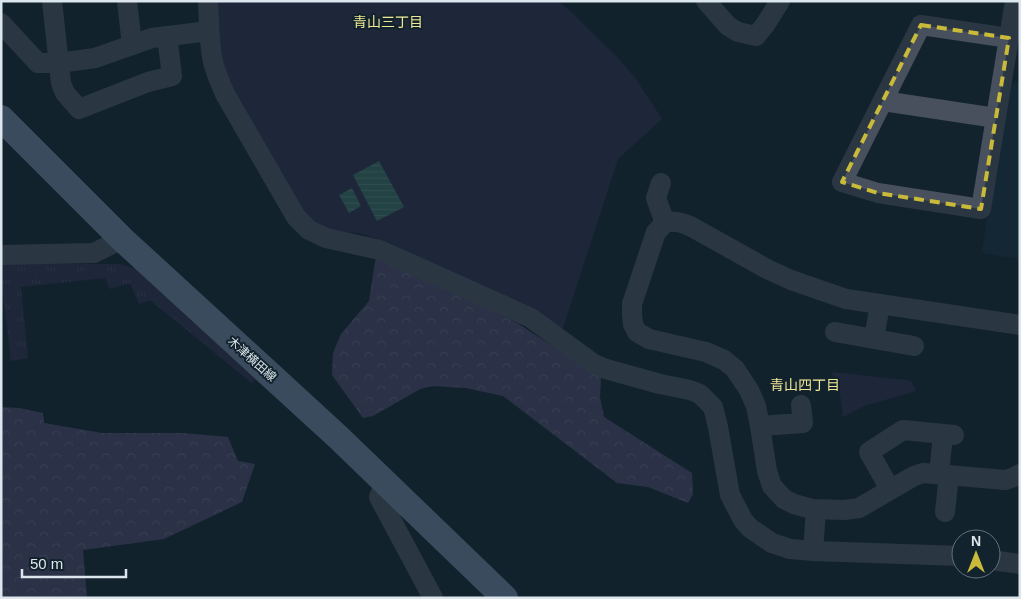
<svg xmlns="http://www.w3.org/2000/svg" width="1021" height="599" font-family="Helvetica,'Noto Sans JP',sans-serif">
<defs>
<pattern id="grass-tufts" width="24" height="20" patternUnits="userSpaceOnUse" patternTransform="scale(1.25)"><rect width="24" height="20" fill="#2e2a49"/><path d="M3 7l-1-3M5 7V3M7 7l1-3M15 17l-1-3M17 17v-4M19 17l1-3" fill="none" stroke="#423f5b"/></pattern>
<pattern id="forest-crowns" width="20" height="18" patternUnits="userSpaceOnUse" patternTransform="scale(1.25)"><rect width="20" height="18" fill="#494567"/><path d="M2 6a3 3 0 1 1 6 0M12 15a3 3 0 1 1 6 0" fill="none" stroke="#63607d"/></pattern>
<pattern id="water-rules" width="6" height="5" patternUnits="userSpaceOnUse" patternTransform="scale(1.25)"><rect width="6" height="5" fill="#386961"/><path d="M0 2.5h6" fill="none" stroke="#547e78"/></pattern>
</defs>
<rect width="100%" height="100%" fill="#12232d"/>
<path fill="#162f3d" d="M1017 82 1020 83V259L982 253 1007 88Z"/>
<path fill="url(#grass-tufts)" d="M1 264H120L136 269 256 379 252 383 150 300 139 304 130 283 110 289 105 278 21 287 28 358 11 361 3 296H1Z"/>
<g fill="url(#forest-crowns)">
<path d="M376 256 517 323 601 377 600 397 604 417 692 473 693 494 688 503 648 487 617 483 503 396 466 388 432 386 420 389 373 416 363 418 332 375 333 353 341 334 369 301Z"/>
<path d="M1 407 19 408 43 413 44 423 102 433H183L228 437 238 461 255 464 242 502 164 539 83 550 87 598H1Z"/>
</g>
<g fill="#2e2a49">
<path d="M215 1H558L568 9 620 60 635 78 662 119 618 159 562 331 448 271 388 242 359 233 336 232 320 227 305 216 222 73Z"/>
<path d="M831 372 905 380 911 381 916 391 864 406 843 417 839 386Z"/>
</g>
<g fill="url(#water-rules)">
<path d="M379 161 404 207 377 221 353 175Z"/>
<path d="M352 188 361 206 349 213 339 195Z"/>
</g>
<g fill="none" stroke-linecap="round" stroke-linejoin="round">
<g stroke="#48505d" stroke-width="20">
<path d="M52 1 61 83 65 93 79 109 148 82 172 76 167 36"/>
<path d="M127 1 132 45"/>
<path d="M208 1C209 20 209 38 212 57 214 70 220 82 225 94L296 217 309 230 326 238 380 250 531 318 594 364 606 369 660 384 690 390 700 394 713 407 718 427 730 495 743 520 750 528 772 543 790 549 813 551 961 556"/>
<path d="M706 1 728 26 738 32 756 36 765 25 780 1"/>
<path d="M1 23 38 63H59L95 58 152 38 209 31"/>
<path d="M1009 38 921 25 842 182 878 193 981 209C992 140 1004 71 1015 1"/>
<path d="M883 101 996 118"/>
<path d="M661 183 656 198 665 223"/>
<path d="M1 255 94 253 122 239"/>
<path d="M1020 325 846 299 791 280 767 269 690 226C683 223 673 220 665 223 662 225 659 230 656 232L632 304V314L633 324 637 332 649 339 706 352 724 360 735 369 749 390 756 406 760 426 767 471 772 486 784 499 794 504 812 509 844 510 859 508 914 476 923 473 1006 480 1014 477 1020 474"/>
<path d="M835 332 914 346"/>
<path d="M874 339 880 304"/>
<path d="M760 426 803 423 801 405"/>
<path d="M939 473 943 435"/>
<path d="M385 482 379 497 433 598"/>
<path d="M890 489 869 452 903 430 954 435"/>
<path d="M945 512 949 475"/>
<path d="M813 551 816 510"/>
<path d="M991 560 1020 564"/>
</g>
<path stroke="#6e7d9a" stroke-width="26" d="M1 118 122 239 338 437 505 598"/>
</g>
<path d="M0 0H1021V599H0ZM921 25 1009 38 981 209 878 193 842 182Z" fill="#12232d" fill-opacity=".55" fill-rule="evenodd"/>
<path fill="none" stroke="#c9ba3a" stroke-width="4" stroke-dasharray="10 6" stroke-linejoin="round" d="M921 25 1009 38 981 209 878 193 842 182Z"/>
<g text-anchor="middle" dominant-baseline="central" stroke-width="4" stroke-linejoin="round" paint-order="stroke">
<g font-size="12" fill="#dce6ed" stroke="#12232d">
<text transform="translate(252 359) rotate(42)">木津横田線</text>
</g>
<g font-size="14" fill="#efe697" stroke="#12232d">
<text x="388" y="22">青山三丁目</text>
<text x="805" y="385">青山四丁目</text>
</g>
</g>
<rect width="1021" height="599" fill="none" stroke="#dce6ed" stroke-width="5"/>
<g transform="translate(976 554)"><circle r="24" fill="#12232d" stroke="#63717a"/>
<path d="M0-4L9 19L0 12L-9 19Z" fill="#c9ba3a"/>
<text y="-8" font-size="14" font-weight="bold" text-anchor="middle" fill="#dce6ed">N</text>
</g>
<path d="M22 569v8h104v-8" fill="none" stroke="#dce6ed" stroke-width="2.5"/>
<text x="30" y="569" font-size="15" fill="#dce6ed" stroke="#12232d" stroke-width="4" paint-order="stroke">50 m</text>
</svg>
